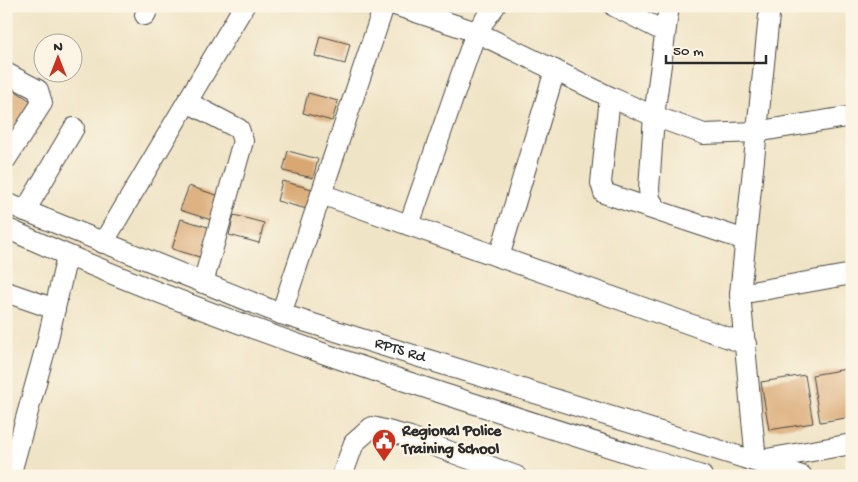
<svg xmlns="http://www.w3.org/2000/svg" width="858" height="482" font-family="'Gochi Hand',sans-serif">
<rect width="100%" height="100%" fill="#fcf5e5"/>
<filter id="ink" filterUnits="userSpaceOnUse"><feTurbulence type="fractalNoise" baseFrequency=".02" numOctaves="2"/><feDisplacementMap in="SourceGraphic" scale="10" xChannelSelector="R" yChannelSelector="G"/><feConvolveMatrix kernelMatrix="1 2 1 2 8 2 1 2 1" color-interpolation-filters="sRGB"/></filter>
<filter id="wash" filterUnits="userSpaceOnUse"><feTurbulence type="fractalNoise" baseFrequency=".0096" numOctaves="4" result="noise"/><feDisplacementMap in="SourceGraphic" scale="20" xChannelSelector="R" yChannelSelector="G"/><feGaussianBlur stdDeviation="1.12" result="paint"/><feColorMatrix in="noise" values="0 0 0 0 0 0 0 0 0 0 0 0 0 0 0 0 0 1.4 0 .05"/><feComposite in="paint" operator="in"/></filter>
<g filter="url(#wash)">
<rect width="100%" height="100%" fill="#f0e4c6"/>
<g id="blocks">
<g fill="#d9a772">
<path d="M320 36 350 44 345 64 315 56Z"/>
<path d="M6 85 34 103 6 141Z"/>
<path d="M308 93 338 101 332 121 303 113Z"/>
<path d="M288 151 318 159 313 178 283 171Z"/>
<path d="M282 181 312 189 307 209 277 201Z"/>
<path d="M189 186 219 196 211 220 180 210Z"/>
<path d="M234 215 264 223 259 243 229 235Z"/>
<path d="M181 219 211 228 203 258 172 249Z"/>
<path d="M852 368V417L820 422 812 375Z"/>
<path d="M805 375 813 423 769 430 761 382Z"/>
</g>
</g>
</g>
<g filter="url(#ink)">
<use href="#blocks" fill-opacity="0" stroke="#494742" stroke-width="1"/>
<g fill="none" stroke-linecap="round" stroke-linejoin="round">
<defs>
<g id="minor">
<path d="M398 6 476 32 610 97 654 116 704 134 756 132 852 116"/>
<path d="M614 6 665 32"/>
<path d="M770 6 740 294 756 461 852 444"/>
<path d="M145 15 149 6"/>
<path d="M6 73 38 90 42 103 6 159"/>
<path d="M610 97 601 183 604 193 745 240"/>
<path d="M187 102 239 129 243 141 203 283"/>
<path d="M321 194 746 344"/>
<path id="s1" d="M6 203 281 314 802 476"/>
<path d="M657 210 650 199 649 189 654 116 669 6"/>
<path d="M25 211 74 128"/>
<path d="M409 225 476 32 495 6"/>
<path d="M6 228C230 330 467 402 702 476"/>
<path d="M103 243 244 6"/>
<path d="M499 257 555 70"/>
<path d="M6 292 55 309"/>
<path d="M740 294 852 274"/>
<path d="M281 314 384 6"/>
<path d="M10 476 47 343 67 256"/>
<path d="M342 476 354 443 372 427 410 437 516 476"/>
</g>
</defs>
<use href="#minor" stroke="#494742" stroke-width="22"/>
<use href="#minor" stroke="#fff" stroke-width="20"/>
</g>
</g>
<defs>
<symbol id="civic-pin" viewBox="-11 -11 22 30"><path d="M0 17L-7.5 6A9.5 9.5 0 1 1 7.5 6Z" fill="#c8321e" stroke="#fcf5e5"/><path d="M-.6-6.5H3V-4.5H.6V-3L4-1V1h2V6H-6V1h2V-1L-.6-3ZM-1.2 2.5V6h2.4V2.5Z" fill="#fff"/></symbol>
</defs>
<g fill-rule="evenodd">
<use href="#civic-pin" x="370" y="427" width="28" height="38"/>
</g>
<g text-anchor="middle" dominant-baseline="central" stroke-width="4.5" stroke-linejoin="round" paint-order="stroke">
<g font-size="16" fill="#2b2b2b" stroke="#fcf5e5">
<text stroke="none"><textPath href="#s1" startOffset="421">RPTS Rd</textPath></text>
</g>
<g font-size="16" font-weight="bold" fill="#2b2b2b" stroke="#fcf5e5" text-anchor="start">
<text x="402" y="432">Regional Police<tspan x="402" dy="18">Training School</tspan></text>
</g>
</g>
<rect width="858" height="482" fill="none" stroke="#fcf5e5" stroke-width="25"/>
<g transform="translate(58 58)"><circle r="24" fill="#fcf5e5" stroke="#a8a49b"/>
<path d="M0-4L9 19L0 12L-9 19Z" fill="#c8321e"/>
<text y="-8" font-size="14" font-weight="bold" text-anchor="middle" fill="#2b2b2b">N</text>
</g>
<path d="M666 55v8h100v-8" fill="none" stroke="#2b2b2b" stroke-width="2.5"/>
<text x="673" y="55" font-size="15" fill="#2b2b2b" stroke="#fcf5e5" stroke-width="4" paint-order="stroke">50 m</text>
</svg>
